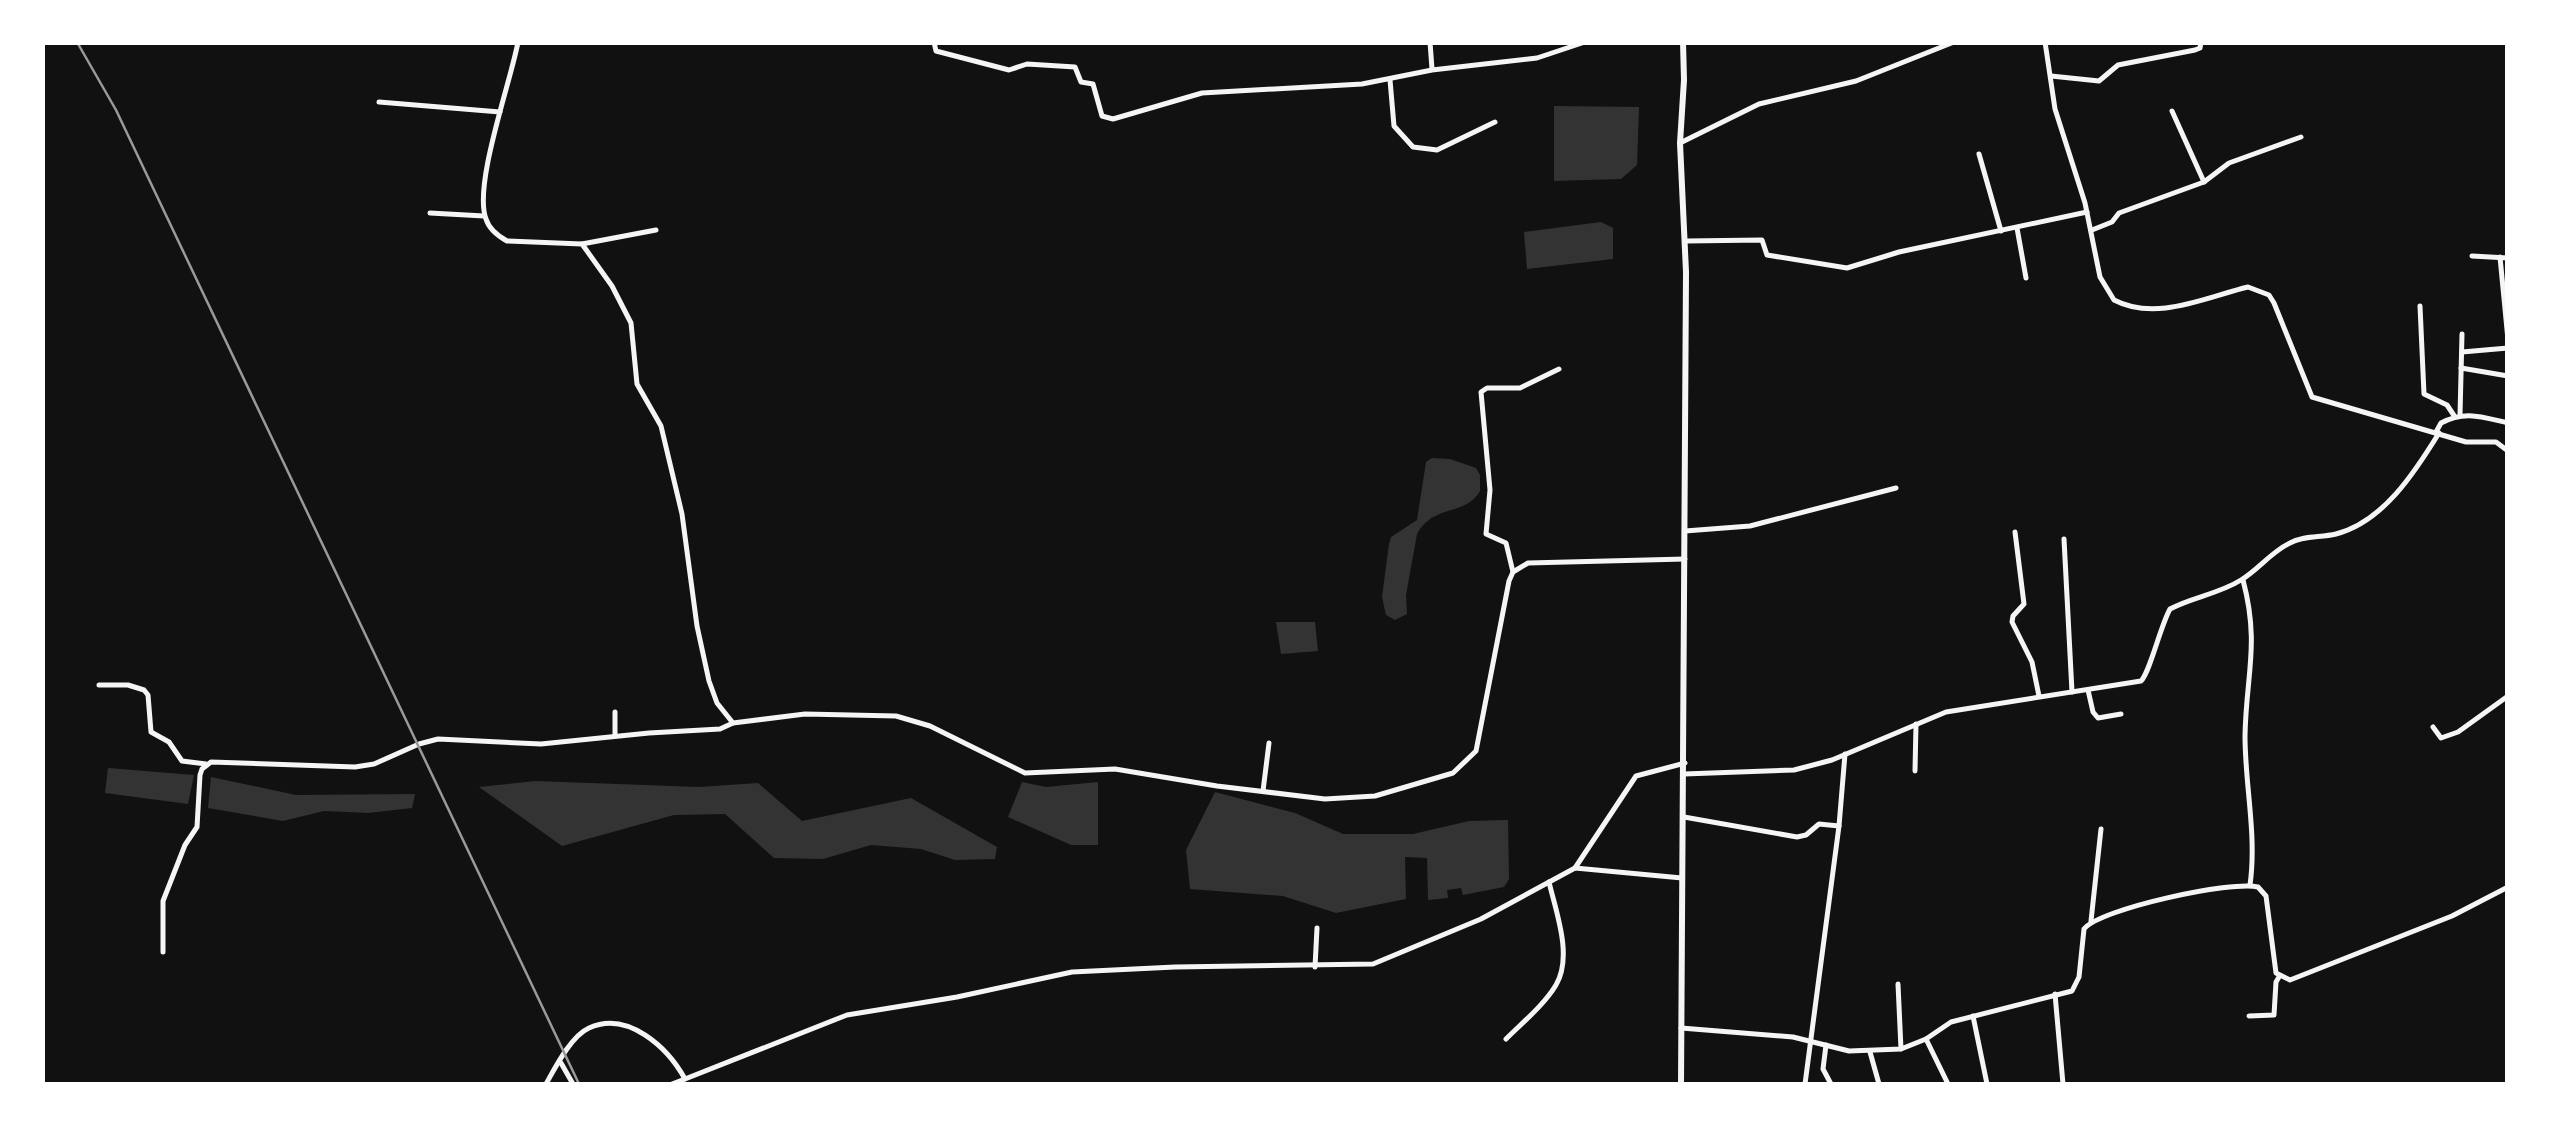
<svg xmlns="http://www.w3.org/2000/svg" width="2550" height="1127" font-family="'Sofia Sans Condensed',sans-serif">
<rect width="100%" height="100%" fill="#111"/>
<g fill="#333">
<path d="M1554 106 1639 107 1637 165 1621 179 1554 181Z"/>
<path d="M1601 222 1613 228V259L1527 269 1524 232Z"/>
<path d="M1432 458 1450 459 1476 468 1480 475V491C1465 517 1434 503 1417 534L1406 595 1407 614 1395 620 1386 615 1382 597 1389 544 1391 537 1417 520 1426 462Z"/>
<path d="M1276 622H1315L1318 651 1281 654Z"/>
<path d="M108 768 194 775 188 804 105 793Z"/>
<path d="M211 777 296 795 415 794 412 808 368 813 324 811 283 821 208 808Z"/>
<path d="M535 781 699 787 758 783 802 821 911 798 997 847 995 859 955 860 921 849 871 845 823 859 774 858 725 814 674 815 562 846 479 787Z"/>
<path d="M1022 782 1046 787 1098 782V845H1071L1008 817Z"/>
<path d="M1215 792 1295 813 1343 834H1413L1469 821 1508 820 1509 879 1504 887 1463 895 1461 888 1447 890 1448 898 1428 900 1427 858 1405 857 1406 899 1336 913 1283 896 1190 889 1186 850Z"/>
</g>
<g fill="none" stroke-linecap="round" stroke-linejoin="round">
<g stroke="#f5f5f5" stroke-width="5">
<path d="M518 42C511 81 473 185 486 219 489 229 498 236 507 241L582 244 612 286 631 323 637 384 661 426 682 514 697 626 709 681 717 703 733 723 805 714 896 716 930 726 1025 773 1115 769 1217 786 1325 799 1375 796 1453 773 1476 751 1509 581 1513 572 1528 563 1685 559"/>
<path d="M934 42 936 51 1009 70 1027 64 1075 67 1081 82 1093 84 1102 116 1113 119 1202 93 1362 84 1432 70 1537 58 1585 42"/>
<path d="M1430 42 1432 69"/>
<path d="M2045 42 2055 109 2085 203 2100 277 2114 300C2156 322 2206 297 2248 287L2269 295 2274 303 2312 397 2466 442H2496L2508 451"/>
<path d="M2051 76 2099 81 2118 65 2195 50 2200 48 2201 42"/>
<path d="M1390 80 1394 126 1413 147 1437 150 1495 122"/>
<path d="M379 102 500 112"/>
<path d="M2172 111 2204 182"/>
<path d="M1680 143 1759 104 1856 81 1954 42"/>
<path d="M1979 154 2001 231"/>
<path d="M430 213 484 216"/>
<path d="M2017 228 2026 278"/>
<path d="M2092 230 2112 222 2119 213 2204 182 2229 163 2301 137"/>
<path d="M1686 241 1762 240 1767 255 1847 268 1899 252 2087 212"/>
<path d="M582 244 656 230"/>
<path d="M2472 256 2508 258"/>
<path d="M2500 257 2508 340"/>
<path d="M2420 306 2424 394 2447 405 2455 417"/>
<path d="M2462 352 2508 348"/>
<path d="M2461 368 2508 376"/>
<path d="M2460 415 2462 334"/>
<path d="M2436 432 2441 423C2465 410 2482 417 2508 423"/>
<path d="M1685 531 1750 526 1896 488"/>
<path d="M2015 532 2024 604 2013 616 2012 622 2032 662 2039 696"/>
<path d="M2064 539 2072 692"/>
<path d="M1513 572 1506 543 1486 534 1490 490 1481 392 1487 388H1520L1559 369"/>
<path d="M2243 580C2260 644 2246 675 2245 736 2245 786 2257 835 2250 885"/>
<path d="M99 685H128L144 690 148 695 151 732 169 742 182 761 206 764"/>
<path d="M2088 690 2093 712 2098 718 2121 714"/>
<path d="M2433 727 2441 738 2458 732 2508 696"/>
<path d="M615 736V712"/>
<path d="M1915 771 1916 724"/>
<path d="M1684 774 1794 770 1832 760 1946 712 2141 681C2150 672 2160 627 2170 609 2192 597 2219 594 2241 580 2259 569 2271 552 2290 543 2305 535 2320 538 2336 534 2383 522 2415 472 2439 433"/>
<path d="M1263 791 1269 743"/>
<path d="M1684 817 1797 837 1806 835 1819 824 1839 826 1805 1084"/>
<path d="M1839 826 1845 754"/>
<path d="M1575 868 1682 878"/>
<path d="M2091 921 2101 829"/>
<path d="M163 952V901L185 845 197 827 200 775 202 769 211 762 355 767 374 764 419 744 438 739 541 744 649 733 720 729 733 723"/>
<path d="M1315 967 1317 928"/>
<path d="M1898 984 1901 1049"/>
<path d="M2055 994 2063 1084"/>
<path d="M1973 1016 1987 1084"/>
<path d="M2249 1016 2274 1015 2276 982 2279 977"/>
<path d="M1681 1028 1793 1037 1849 1051 1901 1049 1926 1039 1951 1022 2072 991 2079 977 2084 929C2099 909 2233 880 2258 887L2266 896 2276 973 2290 980 2452 916 2508 887"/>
<path d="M1506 1039C1522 1023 1544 1005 1556 985 1573 956 1556 912 1549 882"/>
<path d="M1926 1039 1948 1084"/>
<path d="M1826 1045 1823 1069 1831 1084"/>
<path d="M1870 1052 1879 1084"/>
<path d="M561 1063 573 1084"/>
<path d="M546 1084C555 1068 571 1036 589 1028 628 1010 668 1048 685 1079L847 1015 957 997 1072 972 1175 967 1373 964 1481 919 1575 868 1636 776 1685 763"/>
<path d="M672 1084 685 1079"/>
</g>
<path stroke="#f5f5f5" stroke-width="6" d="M1681 1084 1686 272 1680 143 1684 80 1683 42"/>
<path stroke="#9a9a9a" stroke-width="2.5" d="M77 42 116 110 579 1084"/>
</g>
<rect width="2550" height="1127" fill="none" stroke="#ffffff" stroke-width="90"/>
</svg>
